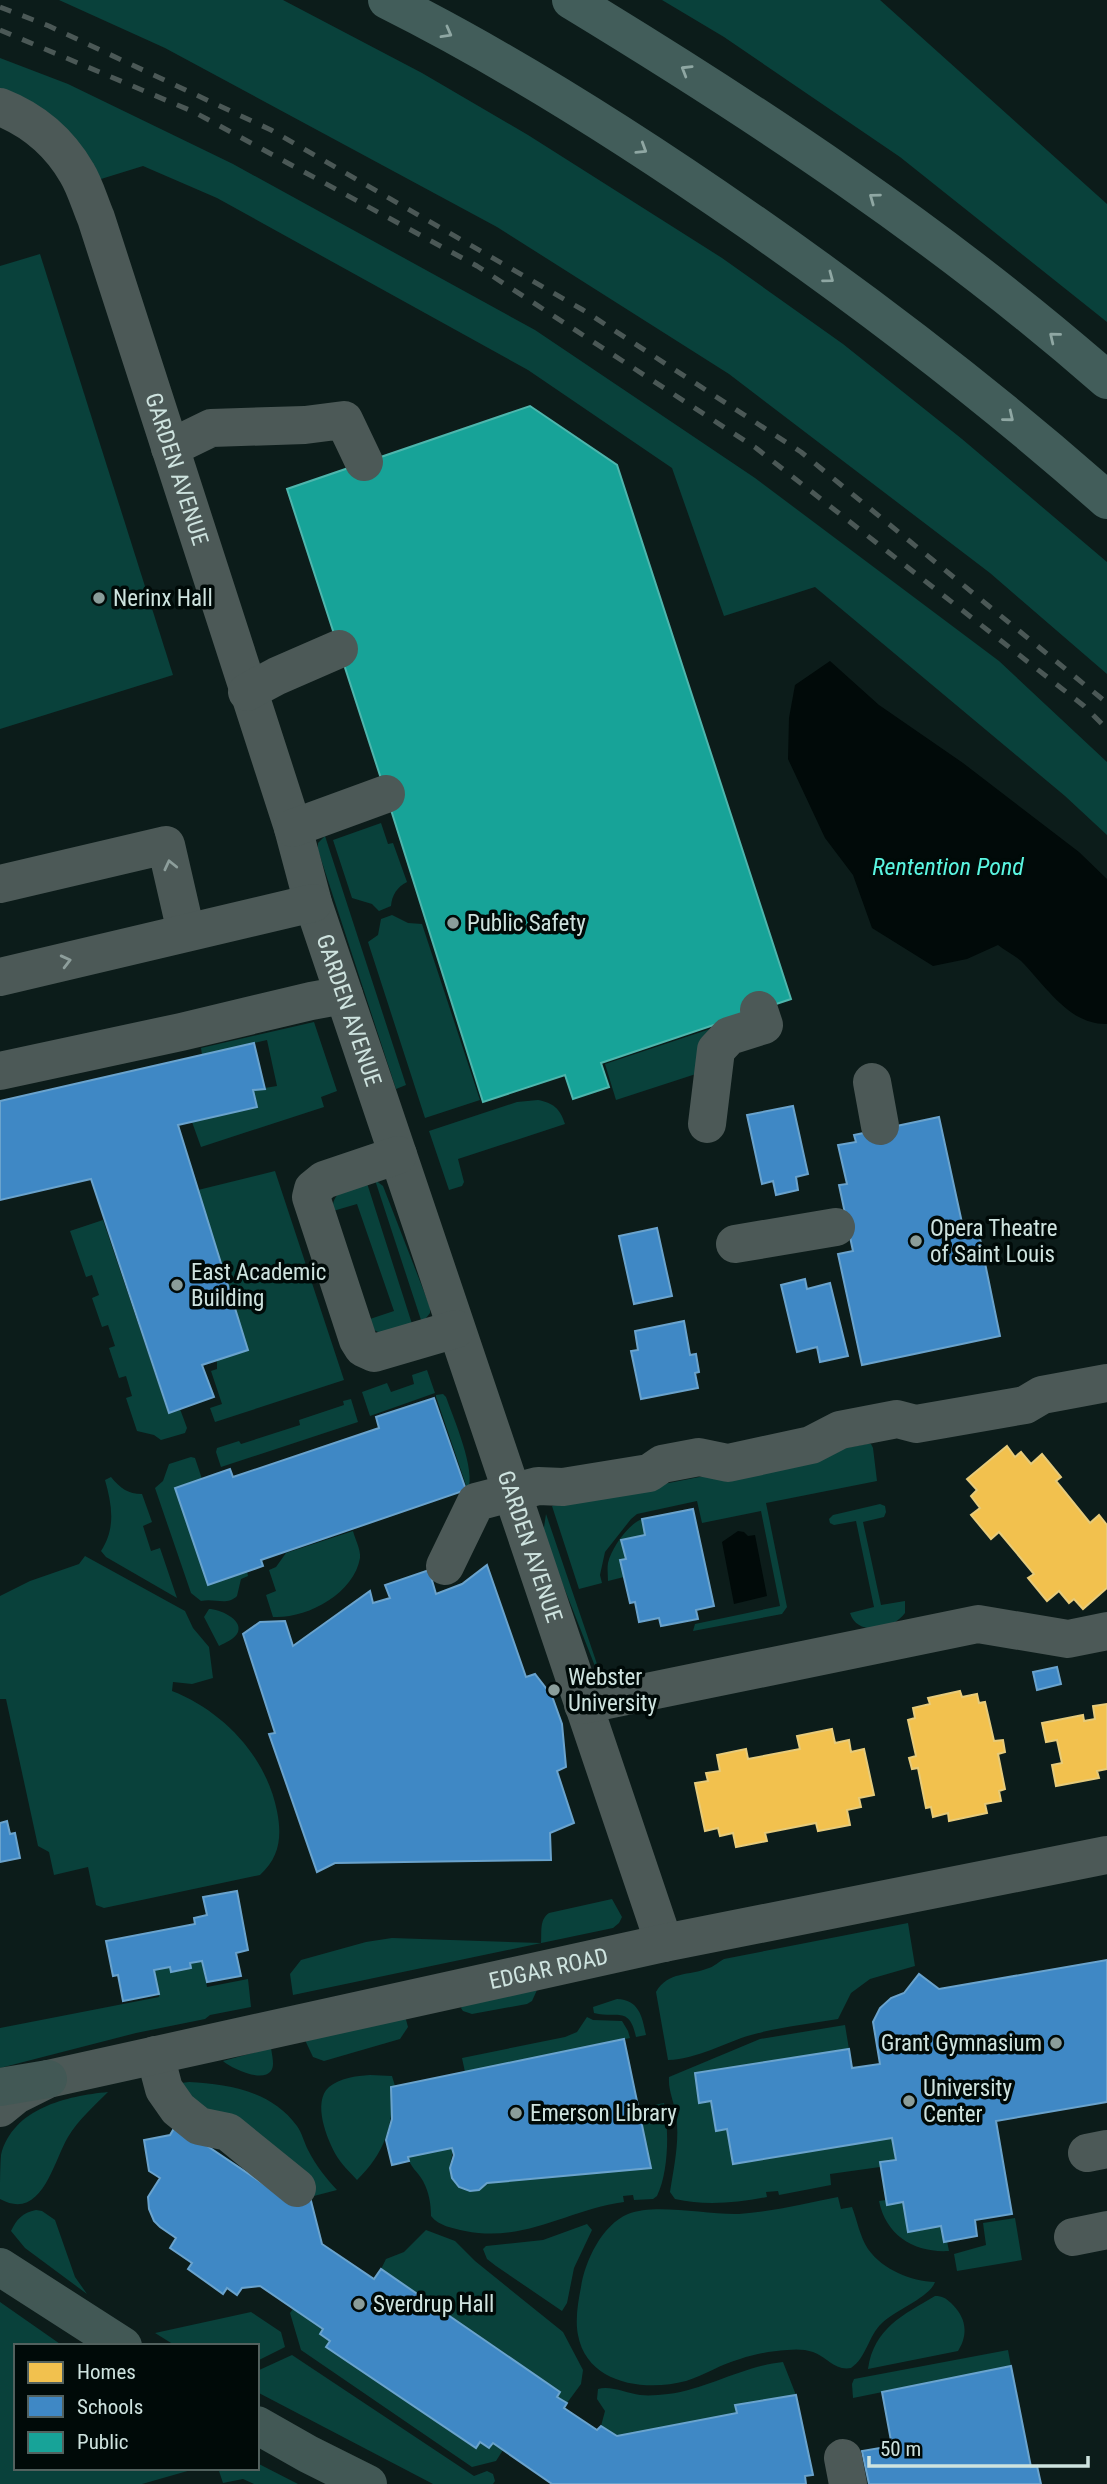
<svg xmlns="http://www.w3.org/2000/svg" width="1107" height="2484" font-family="'Roboto Condensed',sans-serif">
<rect width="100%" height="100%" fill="#0c1c1a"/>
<g fill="#09413b">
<path d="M59 0H283L422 73 528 135 722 258 843 344 962 439 1107 562V674L990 573 729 374 497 227 165 48Z"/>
<path d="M662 0H880L1107 204V322L900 157 724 37Z"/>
<path d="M0 58 68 84 233 164 535 330 755 478 999 661 1107 762V835L1065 796 815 587 724 616 672 468 528 370 217 198 143 166 101 179 0 88Z"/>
<path d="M40 254 173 675 0 729V266Z"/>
<path d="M381 823 388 844 393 843 407 882C397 887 392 895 391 906L379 911 372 904 352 898 333 840Z"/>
<path d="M325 836 406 1085 396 1089 318 850V843Z"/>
<path d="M392 915 408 923 422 924 480 1100 425 1118 368 942 378 935 381 919Z"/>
<path d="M734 1021 702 1072 616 1100 605 1064Z"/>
<path d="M314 1022 337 1091 321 1097 324 1107 201 1147 192 1122 257 1107 253 1090 277 1086 267 1040 202 1055 201 1048Z"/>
<path d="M538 1100C553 1103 560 1108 565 1124L458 1159 464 1182 462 1186 449 1190 429 1131 517 1102Z"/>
<path d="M275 1171 344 1380 215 1422 210 1408 222 1404 211 1371 217 1369V1360L248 1349 198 1190Z"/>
<path d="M366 1180 413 1327 382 1334 374 1330 370 1319 394 1311 357 1204 333 1211C331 1190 350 1188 366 1180Z"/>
<path d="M375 1180 383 1186 430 1307V1313L422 1323Z"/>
<path d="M103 1220 168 1412 180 1409 187 1428 185 1433 161 1440 154 1435 137 1431 126 1398 132 1396 126 1376 119 1378 109 1348 115 1346 108 1325 102 1327 92 1298 99 1295 92 1275 86 1277 70 1231Z"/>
<path d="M427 1370 435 1393 370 1416 362 1392 387 1383 391 1392 414 1384 412 1375Z"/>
<path d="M443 1394 446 1397C454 1420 476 1469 468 1491L436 1397V1395Z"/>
<path d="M351 1399 358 1422 221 1467 216 1452 217 1448 239 1441 241 1444 300 1425 299 1420 344 1405 343 1401Z"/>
<path d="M866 1444H871L873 1448 877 1481 766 1503 787 1607 782 1614 693 1631 695 1624 780 1606 761 1511 702 1523 697 1501 637 1514 631 1519 605 1552 600 1575 602 1583 579 1589 552 1506Z"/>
<path d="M191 1457 195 1458 202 1479 175 1488 208 1585 247 1571 248 1576 241 1579 237 1596C227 1606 215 1598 201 1601L191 1593 155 1488 163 1481 169 1464Z"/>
<path d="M111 1477C120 1488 128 1494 142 1494L152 1522 143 1526 151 1551 160 1548 177 1598 106 1557 101 1551C116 1528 112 1505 105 1480Z"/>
<path d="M880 1504 885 1506 886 1512 884 1517 863 1522 881 1605 905 1601V1613C893 1630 857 1637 850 1613L874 1607 856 1521 834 1525 830 1523 829 1519 833 1515Z"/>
<path d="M546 1514 597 1664 600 1679 543 1534Z"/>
<path d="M642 1519 645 1535 621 1540 626 1559 620 1560 624 1577 608 1581C608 1575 607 1569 608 1563 611 1549 628 1524 642 1519Z"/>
<path d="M353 1531C355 1539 361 1550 360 1558 354 1594 306 1619 273 1617L266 1595 276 1591 269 1570 276 1567 286 1553Z"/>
<path d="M85 1556 185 1611 193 1628 209 1647 213 1678 192 1684 173 1682 172 1691C223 1711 266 1756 277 1811 282 1836 280 1857 260 1875L104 1908 96 1905 88 1867 54 1875 49 1852 38 1846 6 1699H0V1596L30 1581 79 1564Z"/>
<path d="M209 1609C219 1609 243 1619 238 1632 235 1639 225 1643 219 1646L204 1617Z"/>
<path d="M612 1899 622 1917 619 1923 613 1928 293 1995 290 1974 301 1960 366 1942 392 1938 541 1943C542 1932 539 1920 549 1913Z"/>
<path d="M908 1923 915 1966 870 1979 851 1993 838 2019C809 2024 779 2027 751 2035 723 2043 698 2059 668 2060L656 1992C668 1971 689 1976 709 1968 715 1966 718 1962 724 1959Z"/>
<path d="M202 1961 207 1987 248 1979 251 2007 210 2015 205 2019 136 2033 0 2068V2028L159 1997 154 1970 170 1967 171 1972 191 1968 190 1963Z"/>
<path d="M537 1990 532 2001 527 2004 472 2014 463 2011 461 2008 463 2005Z"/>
<path d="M617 1999C639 2000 642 2016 646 2035L636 2037C629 2005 617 2019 594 2013L593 2007Z"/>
<path d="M405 2016 408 2027 400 2039 324 2061 313 2057 305 2040Z"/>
<path d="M587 2017 593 2020 622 2021 628 2031 630 2038 465 2072 462 2058 565 2037 577 2032Z"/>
<path d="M845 2025 849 2049 695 2073 699 2102 711 2101 727 2129 734 2164 892 2138 896 2160 880 2162V2167L830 2174 831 2185 779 2195 778 2191 766 2192 767 2197C736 2203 705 2206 675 2199L670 2192C674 2166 680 2140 676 2114 674 2102 668 2090 669 2077L760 2039Z"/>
<path d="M271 2048C272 2055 275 2066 271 2071 262 2083 231 2068 223 2061Z"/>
<path d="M370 2075 392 2076 395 2086 391 2088C395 2124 384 2154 357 2180 350 2172 341 2164 336 2155 327 2139 312 2102 329 2087 340 2078 356 2076 370 2075Z"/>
<path d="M189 2082C228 2084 272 2091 297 2126 302 2133 304 2142 308 2150 316 2166 326 2178 337 2190L310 2197 226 2123 173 2084Z"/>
<path d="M108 2092C94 2106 78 2120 68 2137 53 2162 42 2222 0 2199 0 2185 0 2168 1 2155 13 2108 67 2096 108 2092Z"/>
<path d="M664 2103C669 2128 669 2172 657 2196L653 2199 634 2200 633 2195 623 2196 624 2202C567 2210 525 2243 465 2231 452 2228 439 2226 431 2216 431 2204 429 2192 423 2181 418 2172 410 2167 408 2157L452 2148C454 2156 449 2161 450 2170 453 2191 472 2195 487 2183L651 2168 639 2108Z"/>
<path d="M838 2197 841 2209 852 2207C857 2220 860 2237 868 2249 883 2270 911 2281 935 2282 930 2297 896 2310 882 2323 868 2336 867 2357 851 2368 835 2371 827 2357 813 2352 805 2349 795 2349 787 2350 771 2351 755 2354 740 2359 721 2364 705 2375 686 2381 645 2392 587 2384 578 2335 575 2320 578 2302 581 2287 585 2261 602 2225 628 2214 656 2203 706 2215 739 2214 772 2212 806 2203 838 2197Z"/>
<path d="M886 2200 887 2205 903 2202 941 2226 944 2241H947L949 2251C915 2253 886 2236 879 2201Z"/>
<path d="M36 2210 42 2211 55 2220 75 2277 87 2294 25 2248 11 2231C17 2219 22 2213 36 2210Z"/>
<path d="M1015 2218 1022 2260 957 2271 954 2254 986 2245 983 2223Z"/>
<path d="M587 2224 592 2230 574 2268 567 2303 562 2311 496 2266 487 2259 483 2249 486 2246 543 2240Z"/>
<path d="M426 2230 455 2241 475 2261 563 2332 583 2370 581 2384 567 2403 557 2397 560 2392 381 2269 386 2259 404 2252Z"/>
<path d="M935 2296C943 2296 945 2298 951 2303 966 2317 969 2334 958 2351L868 2369C874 2328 903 2315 935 2296Z"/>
<path d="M0 2302 63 2346H16V2468H198L142 2484H0Z"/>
<path d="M293 2309 323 2329 320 2335 330 2341 327 2347 475 2448 480 2442 489 2448 493 2443 503 2450 496 2461 472 2467 301 2350 290 2313Z"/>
<path d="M251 2312 281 2332 285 2347 257 2361V2346H176L155 2333Z"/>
<path d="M1008 2350 1011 2366 853 2398 852 2384 854 2379Z"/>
<path d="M292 2355 474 2476 487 2471 493 2474 495 2481 493 2484H433L257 2392V2371Z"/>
<path d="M783 2362 796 2395 736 2405 737 2413 617 2436 601 2426 605 2411 597 2399 598 2389C610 2385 627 2393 640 2395 649 2396 659 2395 668 2394 708 2389 742 2366 783 2362Z"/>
<path d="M257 2463 298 2484H254L243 2479 223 2483 218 2468H257Z"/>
</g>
<g fill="#010a09">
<path d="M830 661 879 705 963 763 1079 852 1107 879V1024C1069 1025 1046 986 1021 961 1014 955 1006 951 998 945L967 959 933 966 872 928 853 875 825 838 788 759 789 718 795 685Z"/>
<path d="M738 1531 744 1532 748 1536 755 1535 767 1596 734 1604 722 1542Z"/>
</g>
<g fill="#f2c14e" stroke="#e7cb7a" stroke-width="2">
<path d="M1007 1446 1015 1457 1021 1452 1031 1464 1042 1454 1061 1477 1056 1481 1090 1523 1099 1515 1107 1525V1588L1083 1609 1074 1599 1069 1603 1059 1591 1047 1601 1028 1578 1034 1574 999 1532 991 1539 971 1515 980 1508 971 1496 977 1490 967 1479Z"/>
<path d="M960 1691 962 1697 977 1694 979 1703 985 1702 994 1741 1003 1740 1005 1752 998 1754 1005 1789 999 1791 1001 1801 985 1804 987 1813 949 1821 948 1813 933 1817 931 1807 926 1808 918 1768 912 1769 909 1758 916 1756 908 1720 915 1718 913 1708 930 1704 928 1698Z"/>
<path d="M1107 1704V1769L1097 1771 1099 1778 1056 1786 1052 1765 1062 1763 1057 1740 1046 1742 1042 1723 1083 1715 1084 1721 1095 1719 1093 1706Z"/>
<path d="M832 1729 835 1743 849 1740 851 1752 864 1749 874 1795 859 1798 861 1807 847 1810 850 1825 818 1831 816 1823 765 1833 767 1841 736 1847 733 1833 720 1836 718 1828 705 1831 695 1783 708 1781 706 1773 720 1771 717 1755 746 1749 748 1759 800 1749 797 1736Z"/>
</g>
<g fill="#3f88c5" stroke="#6aa3cd" stroke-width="2">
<path d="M254 1043 265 1089 253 1090 257 1107 178 1125 248 1350 202 1365 214 1397 169 1413 91 1179 0 1200V1101Z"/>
<path d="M793 1106 808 1174 796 1177 798 1190 776 1195 773 1181 762 1184 747 1115Z"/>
<path d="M939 1117 964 1232 978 1229 1000 1336 862 1365 838 1254 853 1251 839 1185 847 1184 838 1145 856 1142 854 1135Z"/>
<path d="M657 1228 672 1296 634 1304 619 1236Z"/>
<path d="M805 1279 807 1289 830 1283 848 1356 820 1362 817 1347 797 1352 781 1285Z"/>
<path d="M684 1321 690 1355 696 1354 699 1372 695 1373 698 1388 641 1399 631 1351 638 1350 635 1331Z"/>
<path d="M434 1398 466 1490 261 1560 263 1566 208 1585 175 1488 230 1469 233 1477 379 1428 376 1417Z"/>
<path d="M693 1509 714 1606 696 1610 698 1619 661 1626 659 1618 639 1622 635 1602 630 1603 620 1560 626 1559 621 1540 645 1535 642 1519Z"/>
<path d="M487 1565 526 1677 535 1674 552 1696 562 1724 566 1767 557 1771 574 1823 550 1833 551 1860 335 1863 317 1872 269 1734 275 1733 243 1634 260 1622 285 1621 293 1646 370 1591 373 1603 390 1598 385 1585 429 1570 436 1594 462 1584Z"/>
<path d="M1057 1667 1061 1684 1037 1690 1033 1672Z"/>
<path d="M7 1821 10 1834 15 1833 20 1858 0 1862V1823Z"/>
<path d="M237 1891 248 1950 236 1953 241 1976 207 1982 202 1961 190 1963 191 1968 171 1972 170 1967 154 1970 159 1994 123 2001 118 1975 113 1976 106 1941 195 1924 194 1918 207 1915 203 1897Z"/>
<path d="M1107 1960V2102L996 2121 1012 2214 975 2220 977 2236 944 2242 941 2226 908 2232 903 2202 887 2205 880 2162 896 2160 892 2138 733 2164 727 2129 716 2131 711 2101 699 2103 695 2073 849 2049 852 2068 880 2064 873 2022 880 2008 891 1998 904 1993 919 1974 939 1989Z"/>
<path d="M624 2039 651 2168 487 2183 479 2190 470 2191 459 2187 452 2178 450 2168 454 2155 452 2148 408 2157 409 2161 392 2165 386 2140 392 2119 391 2087Z"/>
<path d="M176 2125 289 2201 310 2197 322 2244 374 2279 381 2269 560 2392 557 2397 567 2403 564 2408 597 2430 601 2426 617 2436 737 2413 735 2405 796 2395 813 2475 805 2476 806 2484H552L493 2443 489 2448 480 2442 476 2448 326 2347 330 2341 320 2334 323 2329 260 2286 242 2288 237 2295 227 2288 223 2294 188 2269 192 2263 170 2248 176 2238 160 2227 154 2221 149 2209 148 2197 160 2178 149 2171 144 2140 170 2135Z"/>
<path d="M1011 2366 1031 2467 1037 2466 1041 2484H869L862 2451 892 2446 882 2392Z"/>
</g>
<path fill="#17a398" stroke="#4eb6ad" stroke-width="2" d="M530 406 617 465 791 999 601 1063 609 1087 573 1099 565 1075 483 1102 386 794 287 489Z"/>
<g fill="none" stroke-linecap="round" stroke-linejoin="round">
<g stroke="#4c5957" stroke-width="38">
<path id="s1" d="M0 107C33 120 59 142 77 173 85 186 90 204 96 218L293 828 313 903 664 1943"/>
<path d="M170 448 211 428 305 425 344 420 364 462"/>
<path d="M247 692 277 676 339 649"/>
<path d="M293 828 386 794"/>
<path d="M0 884 166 845 186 932"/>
<path d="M0 977 313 903"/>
<path d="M0 1071 181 1032 311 1001 344 995"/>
<path d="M872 1082 880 1126"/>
<path d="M707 1124 716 1050 729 1036 764 1025 759 1010"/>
<path d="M398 1155 324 1180 313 1189 311 1197 358 1340 363 1348 374 1353 456 1329"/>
<path d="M735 1244 836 1227"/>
<path d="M445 1566 476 1502 538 1486 563 1487 649 1473 662 1464 699 1457 728 1463 811 1445 840 1430 897 1419 916 1424 1025 1405 1042 1395 1107 1383"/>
<path d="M583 1705 978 1624 1068 1639 1107 1631"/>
<path d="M155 2055 164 2089 178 2109 199 2126 228 2132 297 2188"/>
<path id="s2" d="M0 2108 16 2095 48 2079 664 1943 1107 1855"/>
<path d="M1087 2153 1107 2149"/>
<path d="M1073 2237 1107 2230"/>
<path d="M843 2458 848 2484"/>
</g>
<g stroke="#425855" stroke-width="38">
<path d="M0 2087 48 2079"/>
<path d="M0 2267 123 2346"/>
<path d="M257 2425 308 2454 368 2484"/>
</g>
<g stroke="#425d5a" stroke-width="38">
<path d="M387 0C513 63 633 140 748 220 873 307 993 399 1107 500"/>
<path d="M571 0C757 113 943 236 1107 380"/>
</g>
<g stroke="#4b5856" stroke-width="5" stroke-dasharray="12 12" stroke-linecap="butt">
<path d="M0 7 49 26 271 130 583 310 801 452 1107 703"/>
<path d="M0 30 194 112 477 266 756 448 1084 706 1107 729"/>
</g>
</g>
<defs><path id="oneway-chevron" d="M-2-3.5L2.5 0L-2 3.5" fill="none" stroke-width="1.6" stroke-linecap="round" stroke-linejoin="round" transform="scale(1.75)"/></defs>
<g stroke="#8fa7a3">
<use href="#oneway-chevron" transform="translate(447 33) rotate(29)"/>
<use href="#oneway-chevron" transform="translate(686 70) rotate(-149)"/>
<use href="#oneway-chevron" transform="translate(642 149) rotate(32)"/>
<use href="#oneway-chevron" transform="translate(874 198) rotate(-144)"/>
<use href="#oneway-chevron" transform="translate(829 278) rotate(37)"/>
<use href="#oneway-chevron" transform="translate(1054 337) rotate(-141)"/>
<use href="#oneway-chevron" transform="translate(1009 417) rotate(39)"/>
</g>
<g stroke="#8d9e9b">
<use href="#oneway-chevron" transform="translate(170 865) rotate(-103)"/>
<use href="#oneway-chevron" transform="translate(66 961) rotate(-14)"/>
</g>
<g fill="#8a9d9a" stroke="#000a08" stroke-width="2.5">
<circle cx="99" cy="598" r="7"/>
<circle cx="453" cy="923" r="7"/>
<circle cx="916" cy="1241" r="7"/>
<circle cx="177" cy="1285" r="7"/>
<circle cx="554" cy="1690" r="7"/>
<circle cx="1056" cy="2043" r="7"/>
<circle cx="909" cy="2101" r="7"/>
<circle cx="516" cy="2113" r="7"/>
<circle cx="359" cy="2304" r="7"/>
</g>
<g text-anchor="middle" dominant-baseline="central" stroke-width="7" stroke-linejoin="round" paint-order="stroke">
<g font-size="23" fill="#cee3df" stroke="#000a08">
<text stroke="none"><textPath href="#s1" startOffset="416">GARDEN AVENUE</textPath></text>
<text stroke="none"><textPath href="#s1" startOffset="984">GARDEN AVENUE</textPath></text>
<text stroke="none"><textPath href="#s1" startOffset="1550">GARDEN AVENUE</textPath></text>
<text stroke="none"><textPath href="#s2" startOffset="569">EDGAR ROAD</textPath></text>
</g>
<g font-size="23" fill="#cee3df" stroke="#000a08" text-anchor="start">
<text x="113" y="598">Nerinx Hall</text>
<text x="467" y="923">Public Safety</text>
<text x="930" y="1228">Opera Theatre<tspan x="930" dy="26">of Saint Louis</tspan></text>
<text x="191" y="1272">East Academic<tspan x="191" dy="26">Building</tspan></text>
<text x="568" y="1677">Webster<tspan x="568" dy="26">University</tspan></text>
<text x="1042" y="2043" text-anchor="end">Grant Gymnasium</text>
<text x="923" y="2088">University<tspan x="923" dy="26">Center</tspan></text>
<text x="530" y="2113">Emerson Library</text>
<text x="373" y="2304">Sverdrup Hall</text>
</g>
<g font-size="24" font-style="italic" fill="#5af6e2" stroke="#000a08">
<text x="948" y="867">Rentention Pond</text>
</g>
</g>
<rect x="14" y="2344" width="245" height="126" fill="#000a08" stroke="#52615e" stroke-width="2"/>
<rect x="28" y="2362" width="35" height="21" fill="#f2c14e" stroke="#52615e" stroke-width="2"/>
<text x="77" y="2379" font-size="21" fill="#cee3df">Homes</text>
<rect x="28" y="2396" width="35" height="21" fill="#3f88c5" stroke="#52615e" stroke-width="2"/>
<text x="77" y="2414" font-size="21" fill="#cee3df">Schools</text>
<rect x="28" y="2432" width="35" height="21" fill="#17a398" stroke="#52615e" stroke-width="2"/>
<text x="77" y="2449" font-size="21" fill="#cee3df">Public</text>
<path d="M869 2456v10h219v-10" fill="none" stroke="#cee3df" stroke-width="3.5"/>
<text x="880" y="2456" font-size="21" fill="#cee3df" stroke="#000a08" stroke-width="5" paint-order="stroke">50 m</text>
</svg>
